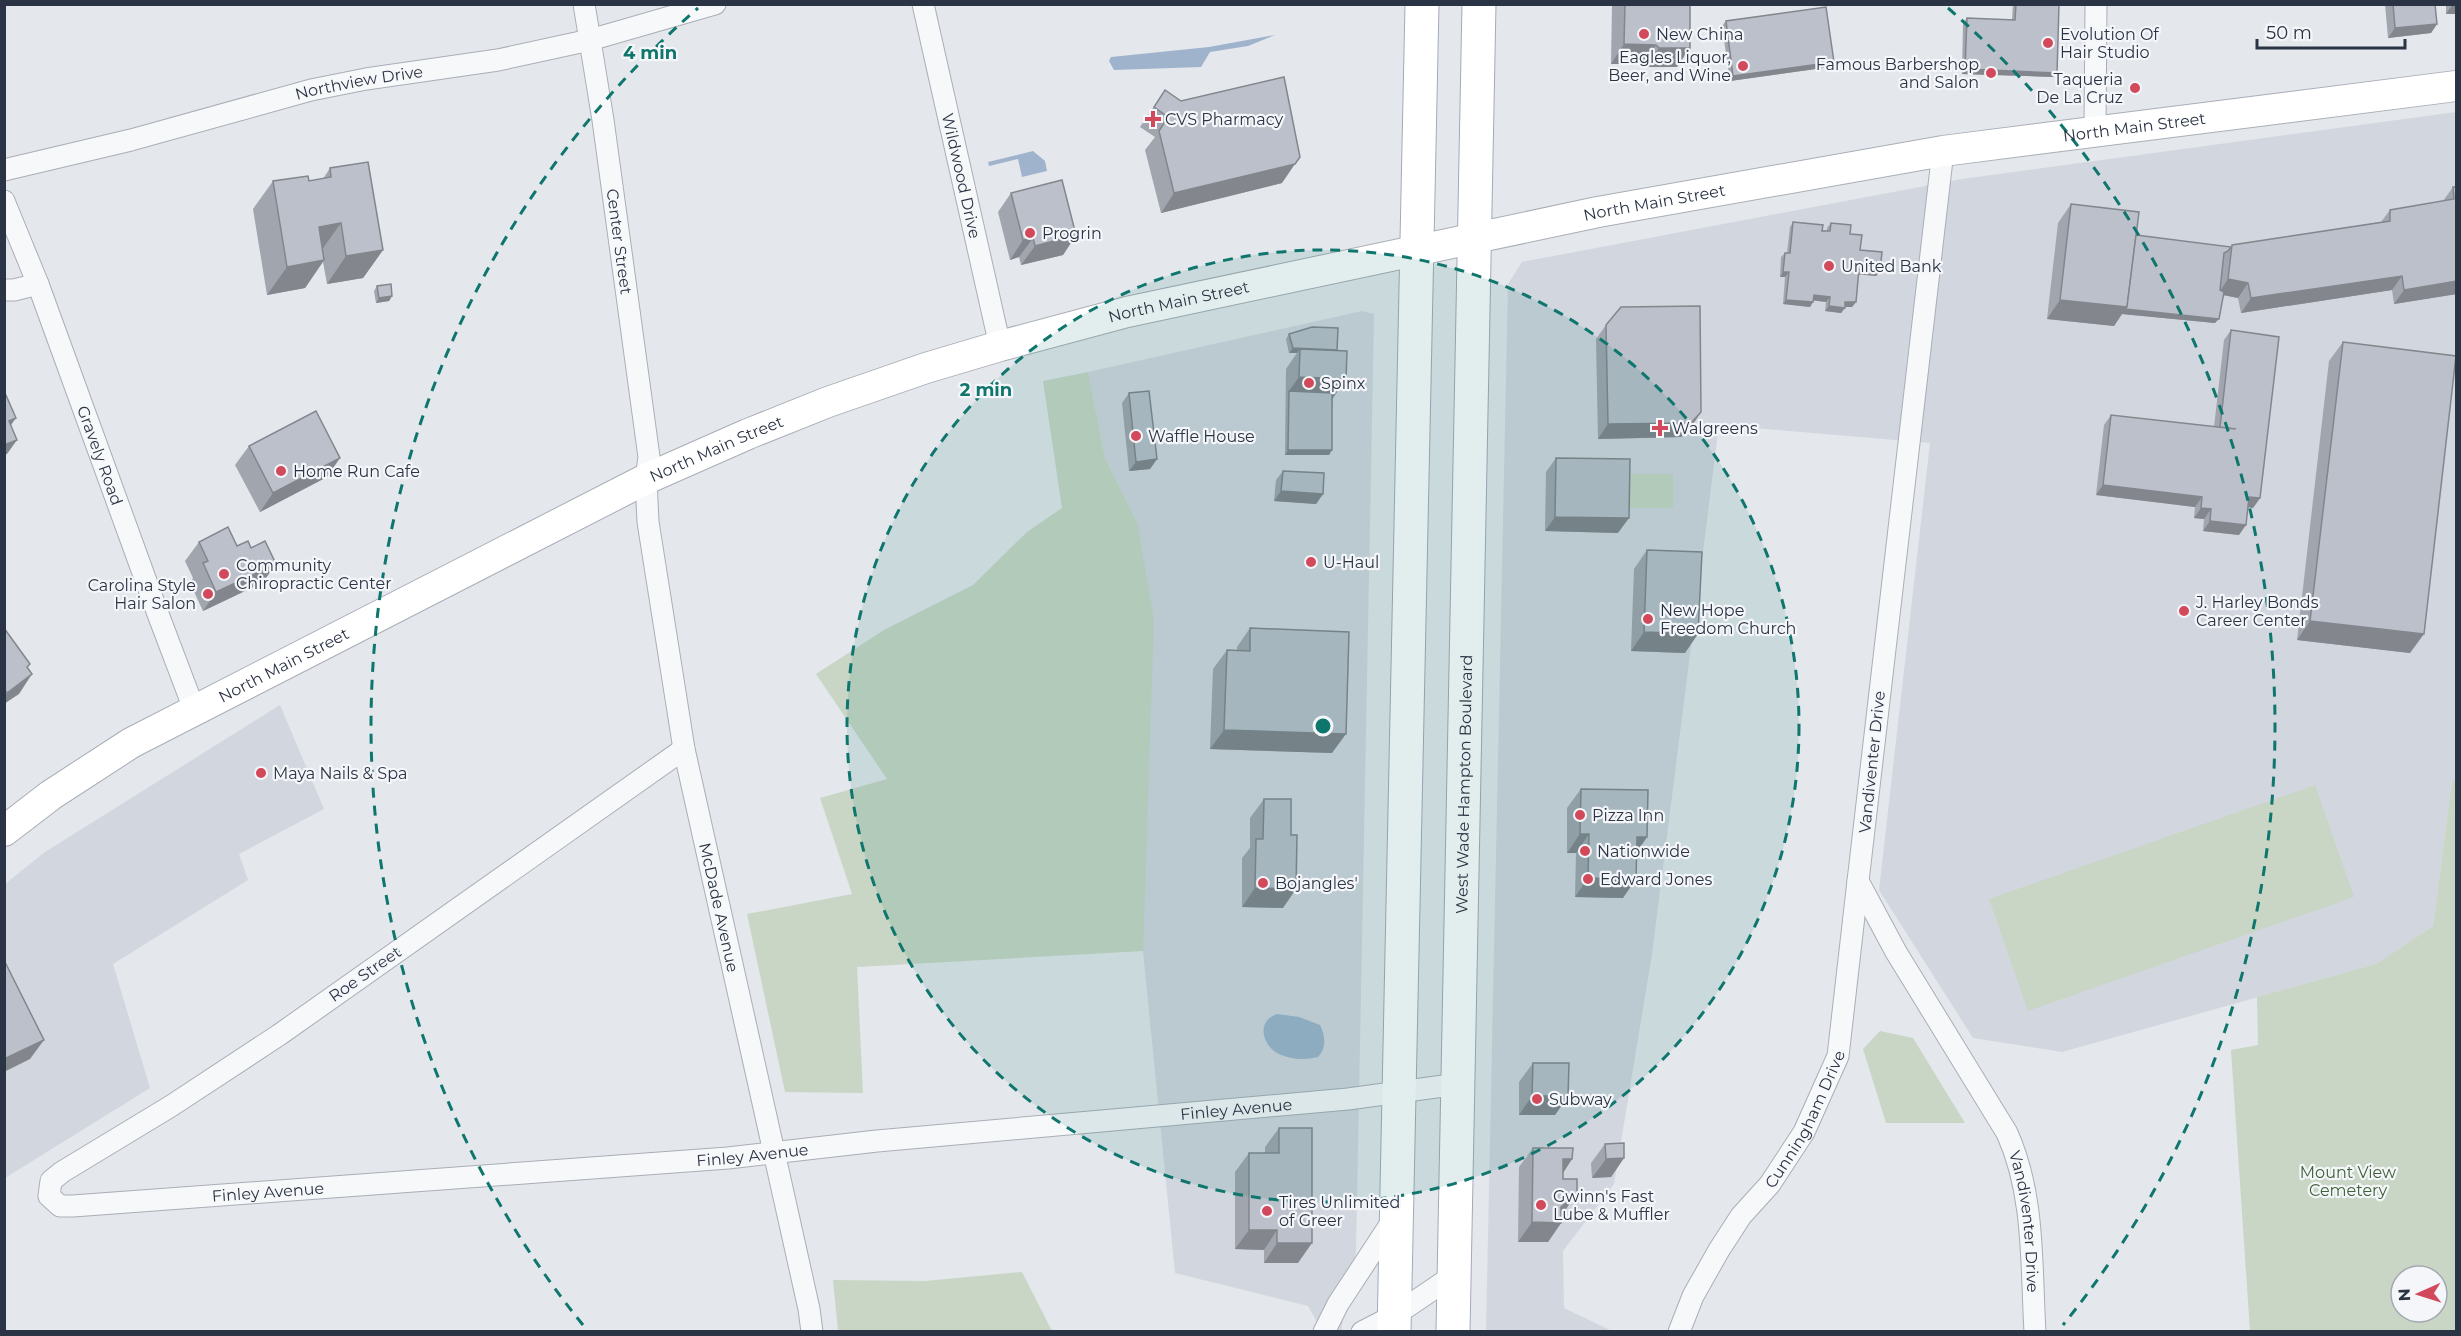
<svg xmlns="http://www.w3.org/2000/svg" width="2461" height="1336" font-family="Montserrat,sans-serif">
<rect width="100%" height="100%" fill="#e4e7ec"/>
<g fill="#d2d6de">
<path d="M2456 112V780L2452 781 2433 926 2376 964 2062 1052 1973 1038 1879 890 1930 443 1719 425 1652 954 1614 1184 1563 1251 1564 1308 1612 1331 1486 1332 1508 284 1522 262 1962 179Z"/>
<path d="M1362 311 1374 314 1356 1252 1341 1331H1322L1308 1306 1175 1273 1143 951 1137 522 1105 458 1088 372Z"/>
<path d="M280 705 324 809 239 854 248 880 113 964 150 1088 5 1178V884L45 852Z"/>
</g>
<g fill="#c9d6c5" fill-rule="evenodd">
<path d="M1088 372 1105 458 1137 522 1154 619 1143 951 857 967 863 1093 785 1092 747 914 852 894 820 798 887 779 816 674 884 630 973 585 1027 532 1062 508 1043 381Z"/>
<path d="M1622 474H1673V508H1621Z"/>
<path d="M2456 780V1331H2250L2231 1050 2258 1045 2257 997 2376 964 2433 926 2452 781ZM2401 1276H2437V1312H2401Z"/>
<path d="M2315 785 2354 897 2028 1011 1989 899Z"/>
<path d="M1880 1031 1913 1038 1965 1123H1886L1863 1049Z"/>
<path d="M1022 1272 1052 1331H838L833 1280 925 1281Z"/>
</g>
<g fill="#9fb4cc">
<path d="M1275 35 1248 46 1210 52 1201 67 1114 70 1109 61 1111 57 1209 47Z"/>
<path d="M1033 151 1045 161 1047 171 1022 177 1018 159 989 166 988 162Z"/>
<path d="M1277 1014 1299 1017 1320 1025C1325 1036 1327 1047 1318 1057 1305 1060 1292 1060 1279 1054 1262 1046 1256 1021 1277 1014Z"/>
</g>
<g fill="none" stroke-linecap="round" stroke-linejoin="round">
<defs>
<g id="minor">
<path id="s1" d="M584 4 603 120 649 457 646 479 648 522 684 749 809 1309 812 1332"/>
<path id="s2" d="M923 4 1000 346"/>
<path d="M2095 130 2096 4"/>
<path id="s3" d="M1943 151 1858 881 1896 952 2007 1133C2035 1195 2031 1265 2035 1332"/>
<path id="s4" d="M4 170 131 140 311 90 366 79 498 60 590 40 715 4"/>
<path id="s5" d="M4 201 38 284 158 614 194 709"/>
<path d="M4 290H14L38 284"/>
<path id="s6" d="M684 749 279 1035 171 1106 62 1172 51 1181 49 1196 60 1206H73L728 1158 877 1141 1348 1099 1458 1084"/>
<path d="M1324 1332 1338 1304 1395 1217"/>
<path d="M1362 1332 1395 1315 1454 1275"/>
<path id="s7" d="M1679 1332 1693 1296 1719 1250 1741 1216 1770 1184 1804 1132 1838 1056 1858 881"/>
</g>
<g id="secondary">
<path id="s8" d="M4 831 51 795 131 743 646 479 748 434 828 402 926 368 1000 346 1127 312 1598 212 1943 151 2456 86"/>
</g>
<g id="primary">
<path d="M1394 1332 1422 4"/>
<path id="s9" d="M1453 1332 1479 4"/>
</g>
</defs>
<use href="#minor" stroke="#a9aeb7" stroke-width="23"/>
<use href="#secondary" stroke="#a9aeb7" stroke-width="32"/>
<use href="#primary" stroke="#a3abb8" stroke-width="35"/>
<use href="#minor" stroke="#f7f8fa" stroke-width="21"/>
<use href="#secondary" stroke="#fff" stroke-width="30"/>
<use href="#primary" stroke="#fff" stroke-width="33"/>
</g>
<g fill="#a1a5ae">
<path d="M1612 4H1690L1677 67H1645L1642 64H1611Z"/>
<path d="M2013 4H2059L2053 77 1962 74 1963 23 1967 18 2012 20Z"/>
<path d="M2385 4H2435L2437 24 2431 33 2388 38Z"/>
<rect x="2446" y="4" width="11" height="10"/>
<path d="M1726 21 1830 67 1730 81 1722 26Z"/>
<path d="M1165 90 1181 101 1282 183 1161 213 1145 150 1155 137 1140 127Z"/>
<path d="M330 168 383 250 363 278 327 284 323 262 305 288 267 295 253 209 273 181H309L323 179Z"/>
<path d="M2453 187H2457V294L2394 304 2392 290 2241 313 2238 298 2223 295 2215 323 2122 314 2114 326 2047 319 2058 223 2071 204 2136 235 2231 247 2232 245 2381 222 2390 210 2443 201Z"/>
<path d="M1011 193 1076 235 1063 255 1021 265 1019 257 1010 260 998 212Z"/>
<path d="M1793 222 1827 231V228L1831 223 1850 234 1860 250 1880 271 1876 276 1858 274 1856 302 1852 307H1845L1841 313 1825 311 1826 302 1813 300V302L1810 307 1783 304 1785 277H1780L1781 257 1785 253H1787L1790 227Z"/>
<path d="M377 286 392 296 389 301 376 303 374 291Z"/>
<path d="M1606 325 1701 412 1691 427 1681 437 1598 439 1596 339Z"/>
<path d="M2231 330 2260 498 2253 508 2248 507 2239 535 2203 531 2204 519 2194 518 2195 507 2096 495 2104 425 2111 415 2214 427 2224 340Z"/>
<path d="M1289 334 1333 398 1329 455H1285L1286 369 1297 353H1289L1286 339Z"/>
<path d="M2343 342 2410 653 2297 640 2329 361Z"/>
<path d="M1129 393 1157 459 1150 469 1129 471 1122 403Z"/>
<path d="M249 446 327 477 260 512 235 465Z"/>
<path d="M1556 458 1618 533 1545 531 1546 472Z"/>
<path d="M1283 471 1323 494 1316 504 1274 501 1276 480Z"/>
<path d="M199 542 251 548 276 564 262 583 203 611 190 583 193 578 185 561Z"/>
<path d="M1647 550 1685 653 1631 651 1634 569Z"/>
<path d="M1250 628 1332 753 1210 749 1213 669 1227 650H1237V647Z"/>
<path d="M1581 789 1647 837 1637 852 1623 898 1575 897 1576 853H1567V808Z"/>
<path d="M1264 799 1283 908 1242 907V858L1250 848V818Z"/>
<path d="M1533 1063 1568 1096 1555 1115H1519V1082Z"/>
<path d="M1279 1128 1298 1263H1264V1250L1235 1249V1172L1249 1153H1265V1147Z"/>
<path d="M1605 1144 1624 1158 1611 1177 1592 1178 1591 1163Z"/>
<path d="M1533 1148 1572 1159 1563 1173V1179L1577 1193 1561 1214V1223L1548 1242H1518L1519 1167Z"/>
</g>
<g fill="#83868d">
<path d="M2453 4H2457V14H2446Z"/>
<path d="M2437 24 2431 33 2388 38 2395 28Z"/>
<path d="M1624 44 1656 45 1642 64H1611Z"/>
<path d="M1659 48H1690L1677 67H1645Z"/>
<path d="M1834 62 1830 67 1730 81 1733 76Z"/>
<path d="M1965 69 2057 73 2053 77 1962 74Z"/>
<path d="M1295 164 1282 183 1161 213 1174 193Z"/>
<path d="M341 223 321 251 319 227Z"/>
<path d="M1076 235 1063 255 1021 265 1035 246Z"/>
<path d="M1033 238 1019 257 1010 260 1023 240Z"/>
<path d="M383 250 363 278 327 284 346 256Z"/>
<path d="M324 260 305 288 267 295 287 267Z"/>
<path d="M1859 269 1880 271 1876 276 1855 274Z"/>
<path d="M1783 272H1789L1785 277H1780Z"/>
<path d="M2402 276 2392 290 2241 313 2251 298Z"/>
<path d="M2228 279 2248 283 2238 298 2218 294Z"/>
<path d="M2457 281V294L2394 304 2404 290Z"/>
<path d="M1814 295 1830 297 1826 302 1810 300Z"/>
<path d="M392 296 389 301 376 303 379 298Z"/>
<path d="M1786 300 1813 302 1810 307 1783 304Z"/>
<path d="M2060 300 2127 307 2219 319 2215 323 2122 314 2114 326 2047 319Z"/>
<path d="M1845 302H1856L1852 307H1842Z"/>
<path d="M1829 306 1845 308 1841 313 1825 311Z"/>
<path d="M1293 348 1312 349 1308 354 1300 349 1297 353H1289Z"/>
<path d="M1299 377 1346 379 1333 398 1289 396V391Z"/>
<path d="M1701 412 1691 427 1681 437 1598 439 1608 424Z"/>
<path d="M16 418 6 432 9 421Z"/>
<path d="M17 440 7 454 4 455V445Z"/>
<path d="M1288 450H1332L1329 455H1285Z"/>
<path d="M340 458 327 477 260 512 273 493Z"/>
<path d="M1157 459 1150 469 1129 471 1136 462Z"/>
<path d="M2103 485 2202 497 2195 507 2096 495Z"/>
<path d="M1281 491 1323 494 1316 504 1274 501Z"/>
<path d="M2249 497 2260 498 2253 508 2242 506Z"/>
<path d="M2201 508 2211 509 2204 519 2194 518Z"/>
<path d="M1555 517 1629 518 1618 533 1545 531Z"/>
<path d="M2210 521 2246 525 2239 535 2203 531Z"/>
<path d="M276 564 262 583 203 611 216 592Z"/>
<path d="M2310 621 2424 634 2410 653 2297 640Z"/>
<path d="M1644 632 1698 634 1685 653 1631 651Z"/>
<path d="M32 674 19 694 4 704V697L7 693Z"/>
<path d="M1224 730 1346 734 1332 753 1210 749Z"/>
<path d="M1580 834H1589L1576 853H1567Z"/>
<path d="M1637 837H1647L1634 856Z"/>
<path d="M1588 878 1636 879 1623 898 1575 897Z"/>
<path d="M1255 888 1296 889 1283 908 1242 907Z"/>
<path d="M44 1040 30 1059 4 1072V1059Z"/>
<path d="M1532 1096H1568L1555 1115H1519Z"/>
<path d="M1624 1158 1611 1177 1592 1178 1606 1159Z"/>
<path d="M1563 1159H1572L1559 1179Z"/>
<path d="M1577 1193 1564 1212 1552 1223H1561L1548 1242H1518L1532 1222 1561 1207Z"/>
<path d="M1249 1230H1277L1264 1250 1235 1249Z"/>
<path d="M1277 1243H1312L1298 1263H1264Z"/>
</g>
<g fill="#bbc0ca" stroke="#83868d" stroke-width="1.5">
<path d="M1625 4H1690V48H1659L1656 45 1624 44Z"/>
<path d="M2016 4H2059L2057 73 1965 69 1967 18 2015 20Z"/>
<path d="M2393 4H2435L2437 24 2395 28Z"/>
<path d="M1826 7 1834 62 1733 76 1726 21Z"/>
<path d="M1284 77 1300 157 1295 164 1174 193 1159 131 1168 117 1154 107 1165 90 1181 101Z"/>
<path d="M368 162 383 250 346 256 341 223 319 227 324 260 287 267 273 181 308 176 309 181 331 177 330 168Z"/>
<path d="M1062 180 1076 235 1035 246 1033 238 1023 240 1011 193Z"/>
<path d="M2453 187H2457V281L2404 290 2402 276 2251 298 2248 283 2228 279 2232 245 2390 221V210L2454 199Z"/>
<path d="M2071 204 2139 212 2127 307 2060 300Z"/>
<path d="M1793 222 1823 225 1822 231H1830L1831 223 1851 225 1850 234 1862 235 1860 250 1882 252 1880 271 1859 269 1856 302H1845V308L1829 306 1830 297 1814 295 1813 302 1786 300 1789 272H1783L1785 253H1790Z"/>
<path d="M2136 235 2231 247 2228 251 2224 253 2220 290 2224 292 2219 319 2125 309 2127 307Z"/>
<path d="M391 284 392 296 379 298 377 286Z"/>
<path d="M1700 306 1701 412 1691 423 1608 424 1606 325 1621 307Z"/>
<path d="M1312 327 1338 328 1337 350 1293 348 1289 334Z"/>
<path d="M2231 330 2279 337 2260 498 2249 497 2246 525 2210 521 2211 509 2201 508 2202 497 2103 485 2111 415 2236 429 2220 427Z"/>
<path d="M2343 342 2456 356 2424 634 2310 621Z"/>
<path d="M1300 349 1347 351 1346 379 1299 377Z"/>
<path d="M1149 391 1157 459 1136 462 1129 393Z"/>
<path d="M1289 391 1332 393V450H1288Z"/>
<path d="M4 393H5L16 418 9 421 17 440 4 445Z"/>
<path d="M316 411 340 458 273 493 249 446Z"/>
<path d="M1556 458 1630 459 1629 518 1555 517Z"/>
<path d="M1283 471 1324 473 1323 494 1281 491Z"/>
<path d="M228 527 237 546 248 541 251 548 265 541 276 564 216 592 203 563 208 561 199 542Z"/>
<path d="M1647 550 1702 552 1698 634 1644 632Z"/>
<path d="M4 628 30 664 27 667 32 674 7 693 4 689Z"/>
<path d="M1250 628 1349 632 1346 734 1224 730 1227 650 1250 651Z"/>
<path d="M1581 789 1648 790 1647 837H1637L1636 879 1588 878 1589 834H1580Z"/>
<path d="M1264 799H1291V835H1297L1296 889 1255 888 1256 839H1263Z"/>
<path d="M4 960 44 1040 4 1059Z"/>
<path d="M1533 1063H1569L1568 1096H1532Z"/>
<path d="M1279 1128H1312V1243H1277V1230H1249V1153H1279Z"/>
<path d="M1624 1143V1158L1606 1159 1605 1144Z"/>
<path d="M1533 1148H1573L1572 1159H1563V1179H1577V1193L1561 1207V1223L1532 1222Z"/>
</g>
<circle cx="1323" cy="726" r="476" fill="#0f766e" fill-opacity=".12"/>
<g fill="none" stroke="#0f766e" stroke-width="3" stroke-dasharray="10 8">
<circle cx="1323" cy="726" r="476"/>
<path d="M583 1325A952 952 0 0 1 698 8M1948 8A952 952 0 0 1 2063 1325"/>
</g>
<g fill="#d1495b" stroke="#f4f6f9" stroke-width="2">
<circle cx="1644" cy="34" r="6"/>
<circle cx="2048" cy="43" r="6"/>
<circle cx="1743" cy="66" r="6"/>
<circle cx="1991" cy="73" r="6"/>
<circle cx="2135" cy="88" r="6"/>
<path d="M1150 110h6v6h6v6h-6v6h-6v-6h-6v-6h6z"/>
<circle cx="1030" cy="233" r="6"/>
<circle cx="1829" cy="266" r="6"/>
<circle cx="1309" cy="383" r="6"/>
<path d="M1657 419h6v6h6v6h-6v6h-6v-6h-6v-6h6z"/>
<circle cx="1136" cy="436" r="6"/>
<circle cx="281" cy="471" r="6"/>
<circle cx="1311" cy="562" r="6"/>
<circle cx="224" cy="574" r="6"/>
<circle cx="208" cy="594" r="6"/>
<circle cx="2184" cy="611" r="6"/>
<circle cx="1648" cy="619" r="6"/>
<circle cx="261" cy="773" r="6"/>
<circle cx="1580" cy="815" r="6"/>
<circle cx="1585" cy="851" r="6"/>
<circle cx="1588" cy="879" r="6"/>
<circle cx="1263" cy="883" r="6"/>
<circle cx="1537" cy="1099" r="6"/>
<circle cx="1541" cy="1205" r="6"/>
<circle cx="1267" cy="1211" r="6"/>
</g>
<g text-anchor="middle" dominant-baseline="central" stroke-width="4.5" stroke-linejoin="round" paint-order="stroke">
<g font-size="16" fill="#2b3445" stroke="#f4f6f9" text-anchor="start">
<text x="1656" y="34">New China</text>
<text x="2060" y="34">Evolution Of<tspan x="2060" dy="18">Hair Studio</tspan></text>
<text x="1731" y="57" text-anchor="end">Eagles Liquor,<tspan x="1731" dy="18">Beer, and Wine</tspan></text>
<text x="1979" y="64" text-anchor="end">Famous Barbershop<tspan x="1979" dy="18">and Salon</tspan></text>
<text x="2123" y="79" text-anchor="end">Taqueria<tspan x="2123" dy="18">De La Cruz</tspan></text>
<text x="1165" y="119">CVS Pharmacy</text>
<text x="1042" y="233">Progrin</text>
<text x="1841" y="266">United Bank</text>
<text x="1321" y="383">Spinx</text>
<text x="1672" y="428">Walgreens</text>
<text x="1148" y="436">Waffle House</text>
<text x="293" y="471">Home Run Cafe</text>
<text x="1323" y="562">U-Haul</text>
<text x="236" y="565">Community<tspan x="236" dy="18">Chiropractic Center</tspan></text>
<text x="196" y="585" text-anchor="end">Carolina Style<tspan x="196" dy="18">Hair Salon</tspan></text>
<text x="2196" y="602">J. Harley Bonds<tspan x="2196" dy="18">Career Center</tspan></text>
<text x="1660" y="610">New Hope<tspan x="1660" dy="18">Freedom Church</tspan></text>
<text x="273" y="773">Maya Nails &amp; Spa</text>
<text x="1592" y="815">Pizza Inn</text>
<text x="1597" y="851">Nationwide</text>
<text x="1600" y="879">Edward Jones</text>
<text x="1275" y="883">Bojangles'</text>
<text x="1549" y="1099">Subway</text>
<text x="1553" y="1196">Gwinn's Fast<tspan x="1553" dy="18">Lube &amp; Muffler</tspan></text>
<text x="1279" y="1202">Tires Unlimited<tspan x="1279" dy="18">of Greer</tspan></text>
</g>
<g font-size="16" fill="#2b3445" stroke="#f4f6f9">
<text stroke="none"><textPath href="#s4" startOffset="366">Northview Drive</textPath></text>
<text stroke="none"><textPath href="#s8" startOffset="2268">North Main Street</textPath></text>
<text stroke="none"><textPath href="#s2" startOffset="176">Wildwood Drive</textPath></text>
<text stroke="none"><textPath href="#s8" startOffset="1782">North Main Street</textPath></text>
<text stroke="none"><textPath href="#s1" startOffset="240">Center Street</textPath></text>
<text stroke="none"><textPath href="#s8" startOffset="1296">North Main Street</textPath></text>
<text stroke="none"><textPath href="#s8" startOffset="810">North Main Street</textPath></text>
<text stroke="none"><textPath href="#s5" startOffset="272">Gravely Road</textPath></text>
<text stroke="none"><textPath href="#s8" startOffset="326">North Main Street</textPath></text>
<text transform="translate(1872 762) rotate(-84)">Vandiventer Drive</text>
<text stroke="none"><textPath href="#s9" startOffset="548">West Wade Hampton Boulevard</textPath></text>
<text stroke="none"><textPath href="#s1" startOffset="915">McDade Avenue</textPath></text>
<text transform="translate(365 974) rotate(-35)">Roe Street</text>
<text stroke="none"><textPath href="#s6" startOffset="1977">Finley Avenue</textPath></text>
<text stroke="none"><textPath href="#s7" startOffset="249">Cunningham Drive</textPath></text>
<text stroke="none"><textPath href="#s6" startOffset="1491">Finley Avenue</textPath></text>
<text stroke="none"><textPath href="#s6" startOffset="1005">Finley Avenue</textPath></text>
<text stroke="none"><textPath href="#s3" startOffset="1119">Vandiventer Drive</textPath></text>
</g>
<g font-size="16" fill="#3f6138" stroke="#f4f6f9">
<text x="2348" y="1172">Mount View<tspan x="2348" dy="18">Cemetery</tspan></text>
</g>
</g>
<circle cx="1323" cy="726" r="9" fill="#0f766e" stroke="#f4f6f9" stroke-width="3"/>
<g font-size="18" text-anchor="middle" font-weight="bold" fill="#0f766e" stroke="#f4f6f9" stroke-width="4.5" stroke-linejoin="round" paint-order="stroke">
<text x="650" y="59">4 min</text>
<text x="986" y="396">2 min</text>
</g>
<rect width="2461" height="1336" fill="none" stroke="#2b3445" stroke-width="12"/>
<g transform="translate(2419 1294) rotate(267)"><circle r="28" fill="#f4f6f9" stroke="#a4a8b1" stroke-width="1.5"/>
<path d="M0-4.5L10 22L0 15L-10 22Z" fill="#d1495b"/>
<text y="-9" font-size="16" font-weight="bold" text-anchor="middle" fill="#2b3445">N</text>
</g>
<path d="M2257 39v9h148v-9" fill="none" stroke="#2b3445" stroke-width="3"/>
<text x="2266" y="39" font-size="18" fill="#2b3445" stroke="#f4f6f9" stroke-width="4.5" paint-order="stroke">50 m</text>
</svg>
